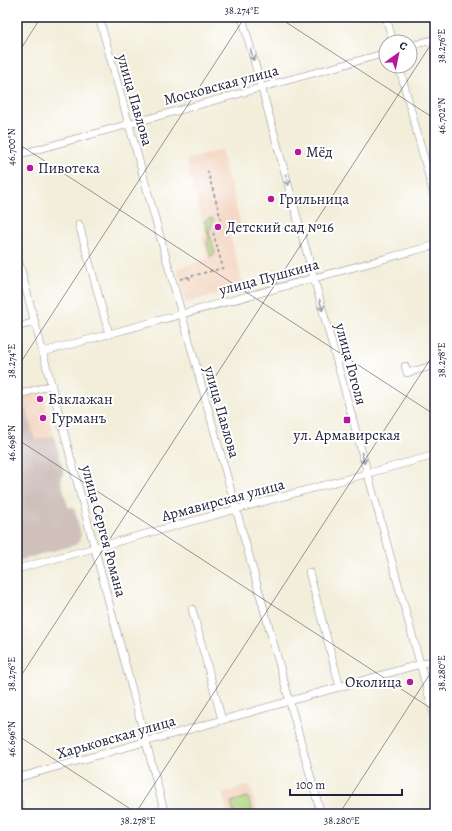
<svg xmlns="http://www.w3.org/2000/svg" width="452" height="831" font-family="Alegreya,serif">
<rect width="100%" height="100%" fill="#fff"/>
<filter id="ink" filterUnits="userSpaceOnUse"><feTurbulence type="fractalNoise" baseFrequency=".025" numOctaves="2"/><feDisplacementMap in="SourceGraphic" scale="8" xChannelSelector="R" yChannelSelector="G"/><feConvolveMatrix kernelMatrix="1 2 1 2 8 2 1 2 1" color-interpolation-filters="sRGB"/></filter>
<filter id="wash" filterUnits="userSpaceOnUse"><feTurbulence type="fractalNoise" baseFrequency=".012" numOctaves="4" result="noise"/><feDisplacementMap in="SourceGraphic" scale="16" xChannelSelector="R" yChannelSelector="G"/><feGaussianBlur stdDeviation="0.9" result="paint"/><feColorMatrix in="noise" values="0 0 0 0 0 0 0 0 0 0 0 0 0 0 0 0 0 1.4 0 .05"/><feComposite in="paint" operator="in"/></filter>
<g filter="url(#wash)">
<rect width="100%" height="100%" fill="#f2eeda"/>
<g fill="#f3d4bf">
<path d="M221 150 241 225 228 228 244 287 186 303 177 268 208 259 202 237 206 235 186 160Z"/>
<path d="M42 392 54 436 35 441 27 409 24 410 21 397Z"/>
<path d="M250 785 258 814H228L222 793Z"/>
</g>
<path fill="#cfc0bb" d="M21 397 24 409H27L35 440 54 436 64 474 60 477 68 507H74L81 535 78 544 17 561V398Z"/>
<g fill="#afd681" stroke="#687c5e">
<path d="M210 218 214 219 209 232 215 253 211 257 207 242 209 238 205 221Z"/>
<path d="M248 797 253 814H234L231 802Z"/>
</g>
</g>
<g filter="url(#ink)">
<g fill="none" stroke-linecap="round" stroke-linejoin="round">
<defs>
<g id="minor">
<path d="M99 17 321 814"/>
<path d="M242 17 435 718"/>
<path d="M386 17 393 42"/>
<path d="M410 46 435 39"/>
<path d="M399 66 435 199"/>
<path d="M17 155 386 53"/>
<path d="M79 224 109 334"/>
<path d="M17 255 165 814"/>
<path d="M17 327 35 322"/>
<path d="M43 352 435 245"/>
<path d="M405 366 407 373 435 365"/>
<path d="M17 395 52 385"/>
<path d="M17 569 435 455"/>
<path d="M309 572 340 687"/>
<path d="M192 609 222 720"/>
<path d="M17 778 435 660"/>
<path d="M17 799 21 814"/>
</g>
</defs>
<use href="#minor" stroke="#8a888a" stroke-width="8"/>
<g stroke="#8a888a" stroke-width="1.5" stroke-dasharray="3 3" stroke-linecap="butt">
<path d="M189 277 190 281"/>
<path d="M180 279 223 268 213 232 221 219 207 169"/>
</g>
<use href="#minor" stroke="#fff" stroke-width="7"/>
</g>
<defs><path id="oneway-shaft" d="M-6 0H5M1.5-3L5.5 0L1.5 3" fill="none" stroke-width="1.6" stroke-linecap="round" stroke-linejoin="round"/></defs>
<g stroke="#9c9ca7">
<use href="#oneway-shaft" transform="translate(252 55) rotate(75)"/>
<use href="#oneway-shaft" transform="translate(287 180) rotate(75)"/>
<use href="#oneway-shaft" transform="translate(321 305) rotate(75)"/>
<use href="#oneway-shaft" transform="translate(363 458) rotate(75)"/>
</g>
</g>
<path fill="none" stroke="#22223b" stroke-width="1" stroke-opacity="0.45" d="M278 17 435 119M17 55 41 17M17 143 435 415M17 368 245 17M17 439 435 711M17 682 435 38M17 735 138 814M135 814 435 352M339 814 435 666"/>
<g fill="#b5179e" stroke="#fff" stroke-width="1.5">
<circle cx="298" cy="152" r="4"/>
<circle cx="30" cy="168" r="4"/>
<circle cx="271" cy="199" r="4"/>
<circle cx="218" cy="227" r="4"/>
<circle cx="40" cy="399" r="4"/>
<circle cx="43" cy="418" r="4"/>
<rect x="343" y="416" width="8" height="8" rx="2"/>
<circle cx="410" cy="682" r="4"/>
</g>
<g text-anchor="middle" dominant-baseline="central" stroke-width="4" stroke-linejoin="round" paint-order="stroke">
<g font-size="15" fill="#22223b" stroke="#fff">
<text transform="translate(221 85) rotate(-15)">Московская улица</text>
<text transform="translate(135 100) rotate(74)">улица Павлова</text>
<text transform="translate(269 277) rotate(-15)">улица Пушкина</text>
<text transform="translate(351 364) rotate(75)">улица Гоголя</text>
<text transform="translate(222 412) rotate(74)">улица Павлова</text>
<text transform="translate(223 500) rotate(-15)">Армавирская улица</text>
<text transform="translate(104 531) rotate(75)">улица Сергея Романа</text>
<text transform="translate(116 737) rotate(-16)">Харьковская улица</text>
</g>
<g font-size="15" fill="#22223b" stroke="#fff" text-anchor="start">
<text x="306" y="152">Мёд</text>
<text x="38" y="168">Пивотека</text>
<text x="279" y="199">Грильница</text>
<text x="226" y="227">Детский сад №16</text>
<text x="48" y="399">Баклажан</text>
<text x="51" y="418">Гурманъ</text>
<text x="347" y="435" text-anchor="middle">ул. Армавирская</text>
<text x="402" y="682" text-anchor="end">Околица</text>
</g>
</g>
<rect width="452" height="831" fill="none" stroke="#fff" stroke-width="44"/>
<g transform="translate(398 54) rotate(33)"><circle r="19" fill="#ffffff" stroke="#a7a7b1"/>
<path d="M0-3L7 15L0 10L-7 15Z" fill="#b5179e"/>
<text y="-6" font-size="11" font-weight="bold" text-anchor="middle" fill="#22223b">С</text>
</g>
<path d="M290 789v6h112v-6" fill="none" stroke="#22223b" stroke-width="2"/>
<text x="296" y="789" font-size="12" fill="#22223b" stroke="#ffffff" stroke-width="3" paint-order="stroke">100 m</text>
<rect x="22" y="22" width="408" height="787" fill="none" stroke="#22223b" stroke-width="1.5"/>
<g font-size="10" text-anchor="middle" fill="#22223b">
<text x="242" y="14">38.274°E</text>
<text transform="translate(441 46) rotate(-90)" y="4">38.276°E</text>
<text transform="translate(441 116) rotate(-90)" y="4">46.702°N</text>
<text transform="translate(11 147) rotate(-90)" y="4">46.700°N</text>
<text transform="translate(441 360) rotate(-90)" y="4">38.278°E</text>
<text transform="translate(11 361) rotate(-90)" y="4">38.274°E</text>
<text transform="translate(11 443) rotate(-90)" y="4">46.698°N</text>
<text transform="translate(441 673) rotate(-90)" y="4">38.280°E</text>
<text transform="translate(11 674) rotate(-90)" y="4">38.276°E</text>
<text transform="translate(11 739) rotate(-90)" y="4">46.696°N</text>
<text x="138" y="824">38.278°E</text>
<text x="342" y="824">38.280°E</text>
</g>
</svg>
